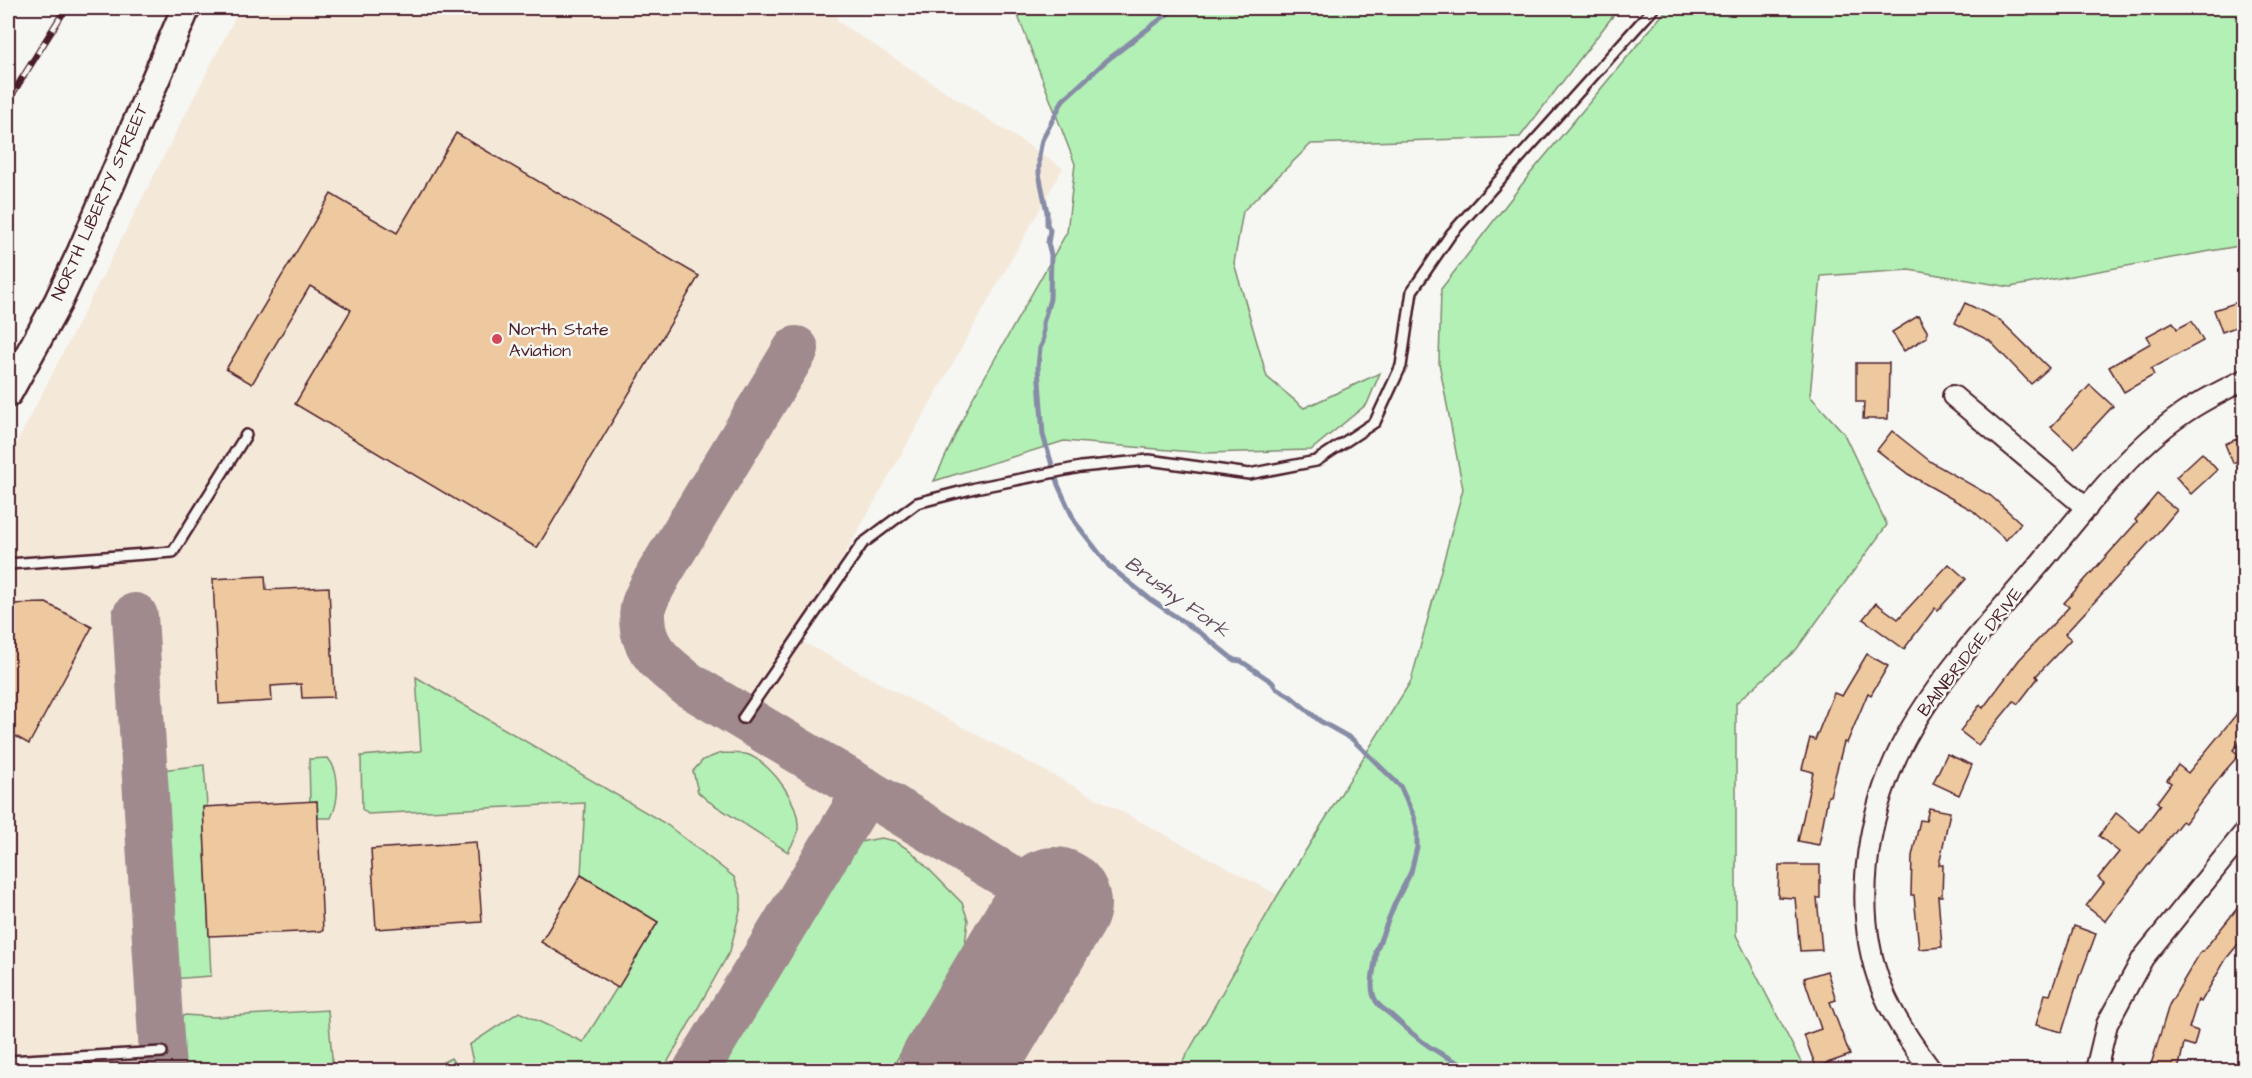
<svg xmlns="http://www.w3.org/2000/svg" width="2252" height="1078" font-family="'Architects Daughter',sans-serif">
<rect width="100%" height="100%" fill="#f6f6f2"/>
<filter id="ink" filterUnits="userSpaceOnUse"><feTurbulence type="fractalNoise" baseFrequency=".0167" numOctaves="2"/><feDisplacementMap in="SourceGraphic" scale="12" xChannelSelector="R" yChannelSelector="G"/><feConvolveMatrix kernelMatrix="1 2 1 2 8 2 1 2 1" color-interpolation-filters="sRGB"/></filter>
<g filter="url(#ink)">
<path fill="#f4e8d9" d="M240 8H838L837 21 1063 168 797 639 1278 895 1178 1070H8V460Z"/>
<g fill="#b3f0b5" stroke="#7e8870" stroke-width="1.5">
<path d="M1015 8H1619L1520 137 1311 144 1243 211 1234 263 1267 377 1304 408 1380 373 1367 404 1311 450 1204 453 1064 441 934 481 971 401 1067 232 1075 164Z"/>
<path d="M1668 8H2244V245L2010 287 1909 270 1821 276 1810 396 1843 432 1887 525 1796 650 1736 703V935L1805 1070H1178L1278 895 1411 681 1463 489 1439 363 1441 289 1530 174Z"/>
<path d="M416 677 666 824 734 877 741 895V907L730 951 663 1070H475L469 1045 519 1012 583 1042 658 922 581 875 585 803 368 814 362 809 361 756 421 751Z"/>
<path d="M721 753C729 754 741 752 749 755 773 765 804 807 797 835 795 840 791 846 788 852L708 801 698 792 693 771 703 760Z"/>
<path d="M328 758C341 773 339 802 331 818H318L317 801 310 802 309 759Z"/>
<path d="M204 765 207 806 203 807 211 976 171 979 161 770Z"/>
<path d="M881 838 895 841 911 851 962 903 968 920 965 944 891 1070H712L831 872 860 842Z"/>
<path d="M328 1010 333 1070H178L176 1026 179 1019 185 1015 213 1017Z"/>
<path d="M451 1058 459 1070H428Z"/>
</g>
<g fill="none" stroke-linecap="round" stroke-linejoin="round">
<path stroke="#878ca6" stroke-width="5" d="M1175 8 1106 61 1063 100 1042 140 1039 156V174L1047 212V224L1050 230 1048 243 1051 255 1050 299 1043 323V342L1040 348 1038 367 1043 435 1058 485 1075 522 1109 566 1151 600 1203 635 1234 660 1241 661 1272 682 1276 688 1290 696 1320 721 1352 739 1400 786 1414 816 1417 828V847L1411 872 1395 903 1376 951C1376 966 1367 986 1376 1001 1378 1006 1385 1010 1390 1014 1405 1027 1420 1042 1438 1052 1450 1059 1458 1061 1470 1070"/>
<g stroke="#a08a8e" stroke-width="46">
<path d="M796 349 659 574C654 584 645 597 643 608 637 646 663 665 689 685L1054 904"/>
<path d="M135 616 163 1070"/>
<path d="M696 1070 866 791"/>
</g>
<path stroke="#a08a8e" stroke-width="114" d="M955 1070 1054 904"/>
</g>
<g fill="#eec99f" stroke="#4a1f2b" stroke-width="1.5">
<path d="M456 133 699 276 537 548 295 404 351 310 310 286 252 384 226 369 331 194 397 233Z"/>
<path d="M2244 300V324L2222 332 2214 310Z"/>
<path d="M1965 303 2000 320 2049 368 2031 384 1990 341 1955 323Z"/>
<path d="M1918 316 1927 331V337L1904 351 1892 332Z"/>
<path d="M2192 321 2203 341 2151 369 2154 375 2124 392 2109 367 2151 343 2147 336 2173 322 2177 329Z"/>
<path d="M1856 363H1889L1888 419H1863L1864 402H1856Z"/>
<path d="M2090 385 2113 406 2074 448 2051 427Z"/>
<path d="M1892 431 1931 462 1991 496 2021 523 2006 540 1972 510 1908 474 1877 450Z"/>
<path d="M2244 436V458L2233 463 2225 444Z"/>
<path d="M2202 453 2217 470 2191 494 2176 477Z"/>
<path d="M2157 494 2177 510 2155 536 2065 634 2071 639 2036 676 2038 678 2018 704 2014 701 1978 745 1960 731 1980 705 1983 708 2019 660 2069 607 2064 603 2137 522 2135 520Z"/>
<path d="M1949 564 1966 579 1938 610 1935 608 1904 649 1863 619 1876 603 1898 619Z"/>
<path d="M265 576 266 590 329 587 334 697 302 698 301 684 271 686 272 701 219 704 213 579Z"/>
<path d="M46 603 92 627 29 744 8 732V604Z"/>
<path d="M1867 654 1888 666 1871 695 1868 693 1847 743 1844 742 1830 796H1828L1819 845 1798 841 1813 772 1802 769 1810 738 1815 740 1834 693 1842 696Z"/>
<path d="M2244 705V737L2233 750 2239 755 2224 772 2185 823 2182 821 2105 921 2086 906 2104 883 2098 878 2119 852 2099 836 2116 813 2140 832 2160 805 2157 802 2171 783 2167 780 2178 765 2188 773Z"/>
<path d="M1947 754 1972 765 1959 795 1933 783Z"/>
<path d="M317 801 323 931 209 936 203 807Z"/>
<path d="M1929 808 1950 812 1939 865H1943L1942 896H1938L1942 947 1919 949 1914 895H1911L1912 856 1920 820 1926 821Z"/>
<path d="M476 842 482 922 376 929 371 849Z"/>
<path d="M1779 865H1820V898H1817L1822 950 1800 951 1795 898 1778 897Z"/>
<path d="M581 875 658 922 618 988 541 942Z"/>
<path d="M2244 900V937L2226 959 2201 1002 2198 1000 2189 1028 2198 1031 2194 1046 2184 1043 2178 1071H2149L2169 1005 2201 951H2203Z"/>
<path d="M2074 926 2096 934 2081 974H2080L2062 1032 2036 1025 2045 994 2050 995Z"/>
<path d="M1827 971 1836 1000 1830 1002 1850 1055 1816 1067 1804 1035 1821 1029 1804 978Z"/>
</g>
<g fill="none" stroke-linecap="round" stroke-linejoin="round">
<defs>
<g id="lane">
<path d="M8 564 173 552 246 435"/>
<path d="M743 718 862 544 917 503 975 488 1081 467 1149 460 1249 474 1316 461 1375 422 1401 366 1412 291 1451 234 1654 8"/>
<path d="M8 1061 162 1052"/>
</g>
<g id="street">
<path d="M1953 396 2087 508"/>
<path d="M1931 1070C1912 1045 1894 1019 1882 989 1852 913 1865 819 1901 747 1933 683 1992 620 2038 566 2081 515 2126 453 2181 415 2201 401 2223 390 2244 380"/>
<path d="M2096 1070 2107 1024 2143 958 2244 833"/>
</g>
<path id="secondary" d="M8 393 58 302 81 253 186 8"/>
</defs>
<use href="#lane" stroke="#4a1f2b" stroke-width="14"/>
<use href="#street" stroke="#4a1f2b" stroke-width="24"/>
<use href="#secondary" stroke="#4a1f2b" stroke-width="32"/>
<use href="#lane" stroke="#f6f6f2" stroke-width="9"/>
<use href="#street" stroke="#f6f6f2" stroke-width="20"/>
<use href="#secondary" stroke="#f6f6f2" stroke-width="27"/>
<defs>
<path id="rail" d="M8 101 66 8"/>
</defs>
<use href="#rail" stroke="#4a1f2b" stroke-width="7"/>
<use href="#rail" stroke="#f6f6f2" stroke-width="4.5" stroke-dasharray="14" stroke-linecap="butt"/>
</g>
</g>
<circle fill="#d1495b" stroke="#f6f6f2" stroke-width="2" cx="497" cy="339" r="6"/>
<g text-anchor="middle" dominant-baseline="central" stroke-width="5" stroke-linejoin="round" paint-order="stroke">
<g font-size="18" fill="#4a1f2b" stroke="#f6f6f2">
<text transform="translate(100 202) rotate(-66)">NORTH LIBERTY STREET</text>
<text transform="translate(1970 652) rotate(-52)">BAINBRIDGE DRIVE</text>
</g>
<g font-size="18" fill="#4a1f2b" stroke="#f6f6f2" text-anchor="start">
<text x="509" y="329">North State<tspan x="509" dy="21">Aviation</tspan></text>
</g>
<g font-size="20" font-style="italic" fill="#634c5e" stroke="#f6f6f2">
<text transform="translate(1177 597) rotate(36)">Brushy Fork</text>
</g>
</g>
<rect width="2252" height="1078" fill="none" stroke="#f6f6f2" stroke-width="30"/>
<rect x="15" y="15" width="2222" height="1048" fill="none" stroke="#4a1f2b" stroke-width="2" filter="url(#ink)"/>
</svg>
